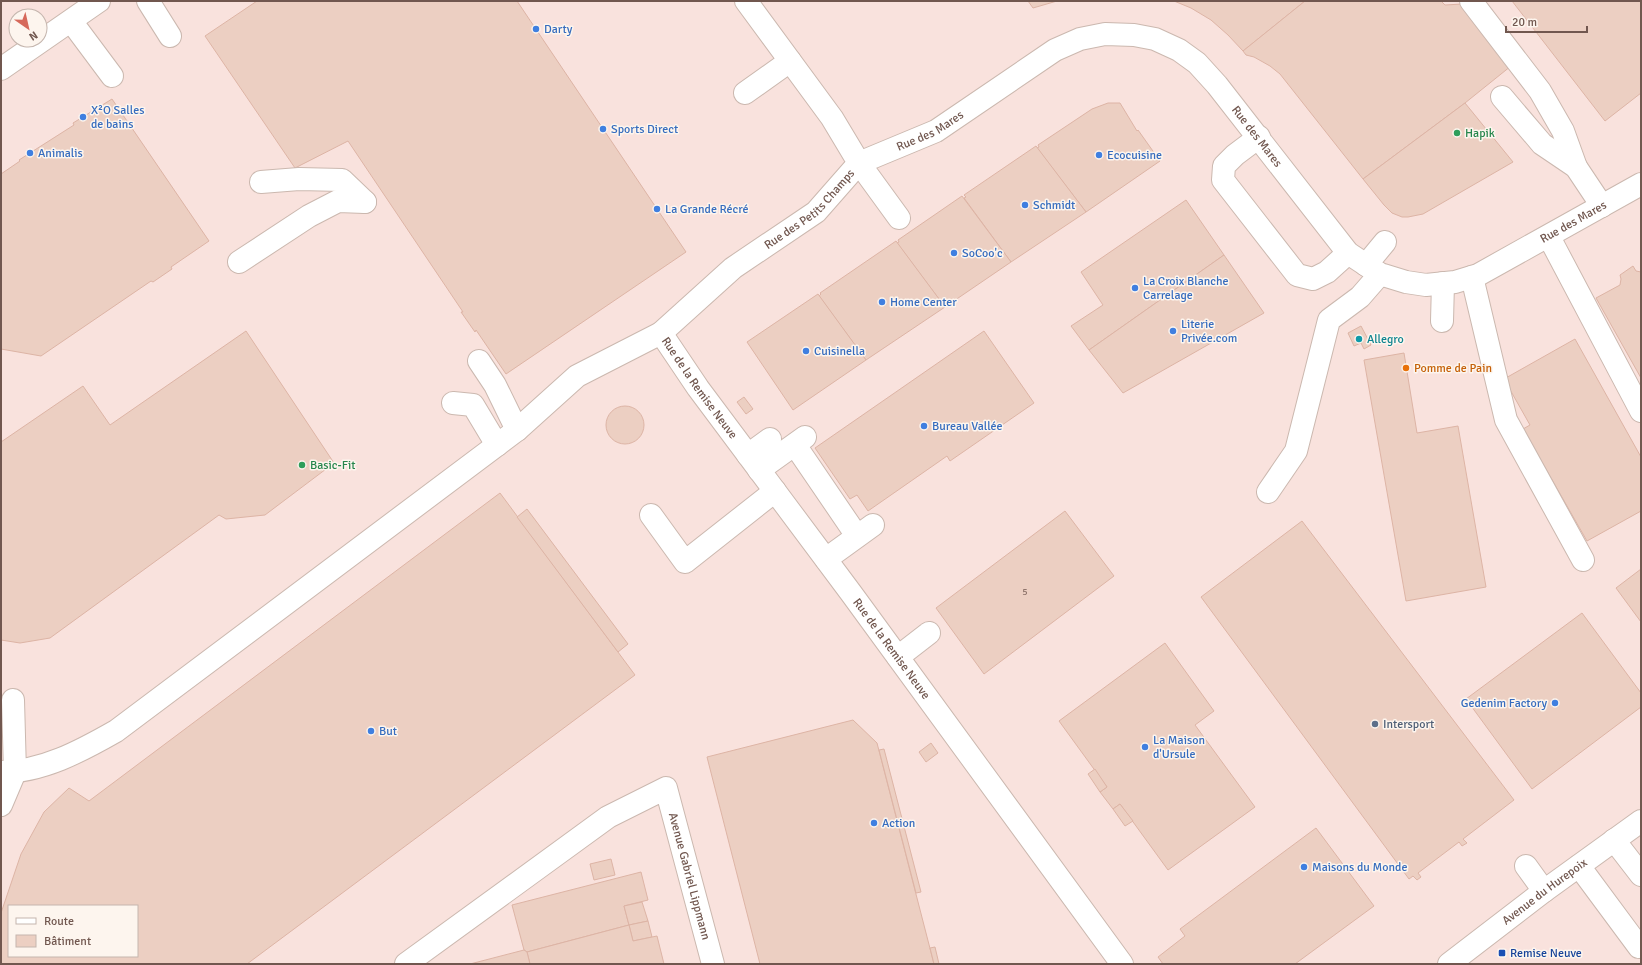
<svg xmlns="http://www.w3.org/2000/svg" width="1642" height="965" font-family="Signika,sans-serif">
<rect width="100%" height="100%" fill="#faf1e8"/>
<path fill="#f9e2dd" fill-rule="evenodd" d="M1 1H1641V964H1ZM16 16H40V40H16ZM9 906H137V956H9Z"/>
<g fill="#eccfc2" stroke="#ddb4a5" fill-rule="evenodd">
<path d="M257 1H517L686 252 506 374 476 330 475 332 461 312H463L348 141 295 168 205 36Z"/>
<path d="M1028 1H1057L1033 8Z"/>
<path d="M1174 1H1305L1243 51 1228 35 1211 20 1191 8Z"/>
<path d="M1305 1H1441L1445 5 1462 4 1511 66 1465 103 1363 179 1280 74 1270 66 1254 57 1246 55 1243 51Z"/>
<path d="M1512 1H1641V93L1605 121Z"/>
<path d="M112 99 209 241 171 267 172 269 153 282 151 281 41 356 1 349V174L20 161 19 160 74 125 73 123Z"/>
<path d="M1108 103H1120L1137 131 1138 130 1160 161 1086 212 1037 148 1039 147 1038 145 1092 109Z"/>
<path d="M1465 103 1513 162 1423 214 1408 217H1402L1392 213 1384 205 1363 179Z"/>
<path d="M1036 146 1086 212 1011 262 964 198 966 197 964 195Z"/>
<path d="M962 196 1011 262 945 307 897 243 899 242 898 240Z"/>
<path d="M1186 200 1224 255 1089 350 1071 326 1103 305 1081 272Z"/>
<path d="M896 241 945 307 866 360 819 296 821 294 820 293Z"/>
<path d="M1224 255 1264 313 1123 393 1089 350Z"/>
<path d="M1633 266 1636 271 1641 272V378L1596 298 1620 285 1621 279 1620 275Z"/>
<path d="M818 294 866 360 793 410 747 342Z"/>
<path d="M1361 326 1371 345 1364 349 1361 343 1354 346 1348 333Z"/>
<path d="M246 331 334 463 265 515 226 519 219 515 50 638 20 643 1 640V442L83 386 110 425Z"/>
<path d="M984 331 1034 403 950 461 947 456 868 511 857 495 850 499 815 448Z"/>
<path d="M1575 339 1641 457V511L1587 541 1523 429 1530 425 1504 379Z"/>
<path d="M1404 353 1417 433 1458 426 1486 587 1406 601 1364 360Z"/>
<path d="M744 397 753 409 746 414 737 402Z"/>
<circle cx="625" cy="425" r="19"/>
<path d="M500 493 635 675 247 964H1V913L21 854 44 812 69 788 89 801ZM9 906H137V956H9Z"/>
<path d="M527 509 628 644 618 652 517 517Z"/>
<path d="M1065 511 1114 576 984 674 936 608Z"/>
<path d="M1302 521 1514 800 1463 839 1467 843 1462 846 1459 842 1418 873 1421 877 1417 880 1413 876 1409 879 1201 597Z"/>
<path d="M1641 569V622L1616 588Z"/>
<path d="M1582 613 1641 693V707L1532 789 1466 699Z"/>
<path d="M1165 643 1214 711 1195 725 1255 807 1168 870 1120 804 1113 809 1100 792 1107 787 1059 721Z"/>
<path d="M853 720 877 743 934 964H760L707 757Z"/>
<path d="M931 743 938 753 926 762 919 752Z"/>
<path d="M884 749 921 892 916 893 879 750Z"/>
<path d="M1095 769 1107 787 1100 792 1088 774Z"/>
<path d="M1120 804 1133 821 1125 826 1113 809Z"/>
<path d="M1316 828 1374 906 1295 964H1163L1158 957 1185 936 1180 929Z"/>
<path d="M611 859 615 875 594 880 590 864Z"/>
<path d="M641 872 648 900 624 906 629 925 527 952 524 950 512 905Z"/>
<path d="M642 902 648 921 629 925 624 906Z"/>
<path d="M648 921 652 937 633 941 629 925Z"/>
<path d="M629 925 633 941 657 936 664 964H530L527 952Z"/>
<path d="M935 947 939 964H934L930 948Z"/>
<path d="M524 950 527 952 530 964H470Z"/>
</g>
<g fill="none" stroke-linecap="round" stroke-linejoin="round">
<defs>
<g id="minor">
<path d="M148 1 170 36"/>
<path d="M1471 1 1540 91 1563 131 1576 167"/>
<path d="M71 21 112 76"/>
<path d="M1 69 99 1"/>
<path d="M745 93 790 61"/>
<path d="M1502 97 1542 144 1576 167 1602 206"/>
<path d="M1259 137 1235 155 1224 166 1223 180 1297 275 1313 279 1327 272 1348 253"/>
<path d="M261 182 299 179 342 180 365 202"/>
<path id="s1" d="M899 218 859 163 936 131 1055 50 1080 39 1105 34 1134 35 1155 39 1179 50 1197 63 1217 85 1348 253 1380 274 1406 282 1426 285 1455 282 1478 275 1641 184"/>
<path d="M1549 237 1641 411"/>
<path d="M239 262 309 216 338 201 365 202"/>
<path d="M1366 265 1385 242"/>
<path d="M1472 277 1506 420 1583 560"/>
<path d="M1442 321 1443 283"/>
<path id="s2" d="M661 333 698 388 851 593 1122 964"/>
<path d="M479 361 495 385 517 430"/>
<path d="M453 403 473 405 497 445"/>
<path d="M795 445 857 536"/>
<path d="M748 455 770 439"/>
<path d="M759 470 805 437"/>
<path d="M1268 492 1296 451 1329 320 1360 297 1380 274"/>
<path d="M651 515 685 562 775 491"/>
<path d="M826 559 873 525"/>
<path d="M898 657 929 633"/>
<path id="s3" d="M1 772C42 772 81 751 116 731L517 430 577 376 661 333 733 268 816 212 859 163 832 118 746 1"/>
<path d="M1 805 15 772 13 700"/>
<path d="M1614 840 1641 875"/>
<path d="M1526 866 1544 891"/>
<path d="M1579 866 1639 947"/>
<path id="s4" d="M406 964 608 817 666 788 713 964"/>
<path id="s5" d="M1449 964 1544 891 1641 821"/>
</g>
</defs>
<use href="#minor" stroke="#cbb8af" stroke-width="24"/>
<use href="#minor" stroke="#fff" stroke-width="22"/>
</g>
<g fill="#3f7fe0" stroke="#fdf5ee" stroke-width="1.5">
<circle cx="536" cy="29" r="4"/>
<circle cx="83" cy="117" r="4"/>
<circle cx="603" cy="129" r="4"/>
<circle cx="30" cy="153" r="4"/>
<circle cx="1099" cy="155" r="4"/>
<circle cx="1025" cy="205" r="4"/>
<circle cx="657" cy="209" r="4"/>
<circle cx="954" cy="253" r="4"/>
<circle cx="1135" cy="288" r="4"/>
<circle cx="882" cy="302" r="4"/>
<circle cx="1173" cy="331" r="4"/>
<circle cx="806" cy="351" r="4"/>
<circle cx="924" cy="426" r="4"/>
<circle cx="1555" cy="703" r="4"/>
<circle cx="371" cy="731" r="4"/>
<circle cx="1145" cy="747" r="4"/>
<circle cx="874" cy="823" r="4"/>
<circle cx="1304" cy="867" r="4"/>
</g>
<g fill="#2e9e5b" stroke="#fdf5ee" stroke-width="1.5">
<circle cx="1457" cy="133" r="4"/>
<circle cx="302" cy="465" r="4"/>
</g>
<circle fill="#0f9aa8" stroke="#fdf5ee" stroke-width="1.5" cx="1359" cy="339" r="4"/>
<circle fill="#e8710a" stroke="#fdf5ee" stroke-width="1.5" cx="1406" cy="368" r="4"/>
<circle fill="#5c6f8a" stroke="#fdf5ee" stroke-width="1.5" cx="1375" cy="724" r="4"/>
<rect fill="#1a4fb4" stroke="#fdf5ee" stroke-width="1.5" x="1498" y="949" width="8" height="8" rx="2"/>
<g text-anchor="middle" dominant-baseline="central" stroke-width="3" stroke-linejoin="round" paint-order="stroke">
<g font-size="10" fill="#90756c">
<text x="1025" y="592">5</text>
</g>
<g font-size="12" fill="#366cbe" stroke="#fdf5ee" text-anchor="start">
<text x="544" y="29">Darty</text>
<text x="91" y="110">X²O Salles<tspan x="91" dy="14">de bains</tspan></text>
<text x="611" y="129">Sports Direct</text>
<text x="38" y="153">Animalis</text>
<text x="1107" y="155">Ecocuisine</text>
<text x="1033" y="205">Schmidt</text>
<text x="665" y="209">La Grande Récré</text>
<text x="962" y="253">SoCoo'c</text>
<text x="1143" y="281">La Croix Blanche<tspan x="1143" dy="14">Carrelage</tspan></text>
<text x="890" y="302">Home Center</text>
<text x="1181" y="324">Literie<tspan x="1181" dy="14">Privée.com</tspan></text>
<text x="814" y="351">Cuisinella</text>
<text x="932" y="426">Bureau Vallée</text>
<text x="1547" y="703" text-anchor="end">Gedenim Factory</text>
<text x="379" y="731">But</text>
<text x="1153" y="740">La Maison<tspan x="1153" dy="14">d'Ursule</tspan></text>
<text x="882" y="823">Action</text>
<text x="1312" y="867">Maisons du Monde</text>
</g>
<g font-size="12" fill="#71574f" stroke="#fdf5ee">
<text stroke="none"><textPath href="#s1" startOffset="146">Rue des Mares</textPath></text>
<text stroke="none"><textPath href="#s1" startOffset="542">Rue des Mares</textPath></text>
<text stroke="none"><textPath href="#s3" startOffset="994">Rue des Petits Champs</textPath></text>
<text stroke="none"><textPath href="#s1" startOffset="938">Rue des Mares</textPath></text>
<text stroke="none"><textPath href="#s2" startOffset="67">Rue de la Remise Neuve</textPath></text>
<text stroke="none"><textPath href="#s2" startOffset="391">Rue de la Remise Neuve</textPath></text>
<text stroke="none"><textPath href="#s4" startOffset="406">Avenue Gabriel Lippmann</textPath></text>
<text stroke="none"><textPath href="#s5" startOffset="120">Avenue du Hurepoix</textPath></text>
</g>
<g font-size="12" fill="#27864d" stroke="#fdf5ee" text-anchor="start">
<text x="1465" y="133">Hapik</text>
<text x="310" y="465">Basic-Fit</text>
</g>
<g font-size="12" fill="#0d838f" stroke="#fdf5ee" text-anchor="start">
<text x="1367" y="339">Allegro</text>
</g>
<g font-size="12" fill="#c56008" stroke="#fdf5ee" text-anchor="start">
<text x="1414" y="368">Pomme de Pain</text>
</g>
<g font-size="12" fill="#4e5e75" stroke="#fdf5ee" text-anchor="start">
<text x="1383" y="724">Intersport</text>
</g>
<g font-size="12" fill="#164399" stroke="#fdf5ee" text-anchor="start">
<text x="1510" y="953">Remise Neuve</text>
</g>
</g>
<rect width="1642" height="965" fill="none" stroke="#71574f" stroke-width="4"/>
<rect x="8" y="905" width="130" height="52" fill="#fdf5ee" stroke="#c5b6ae"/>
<rect x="16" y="918" width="20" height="6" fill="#ffffff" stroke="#c5b6ae"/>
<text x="44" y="925" font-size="12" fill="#71574f">Route</text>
<rect x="16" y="935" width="20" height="12" fill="#eccfc2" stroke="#c5b6ae"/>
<text x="44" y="945" font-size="12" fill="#71574f">Bâtiment</text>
<g transform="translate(28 28) rotate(146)"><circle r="19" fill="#fdf5ee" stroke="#c5b6ae"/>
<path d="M0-3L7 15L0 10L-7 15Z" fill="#d6695b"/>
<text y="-6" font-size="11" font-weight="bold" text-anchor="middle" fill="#71574f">N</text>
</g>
<path d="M1506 26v6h81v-6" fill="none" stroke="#71574f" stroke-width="2"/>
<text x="1512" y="26" font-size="12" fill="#71574f" stroke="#fdf5ee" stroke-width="3" paint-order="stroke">20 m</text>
</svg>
